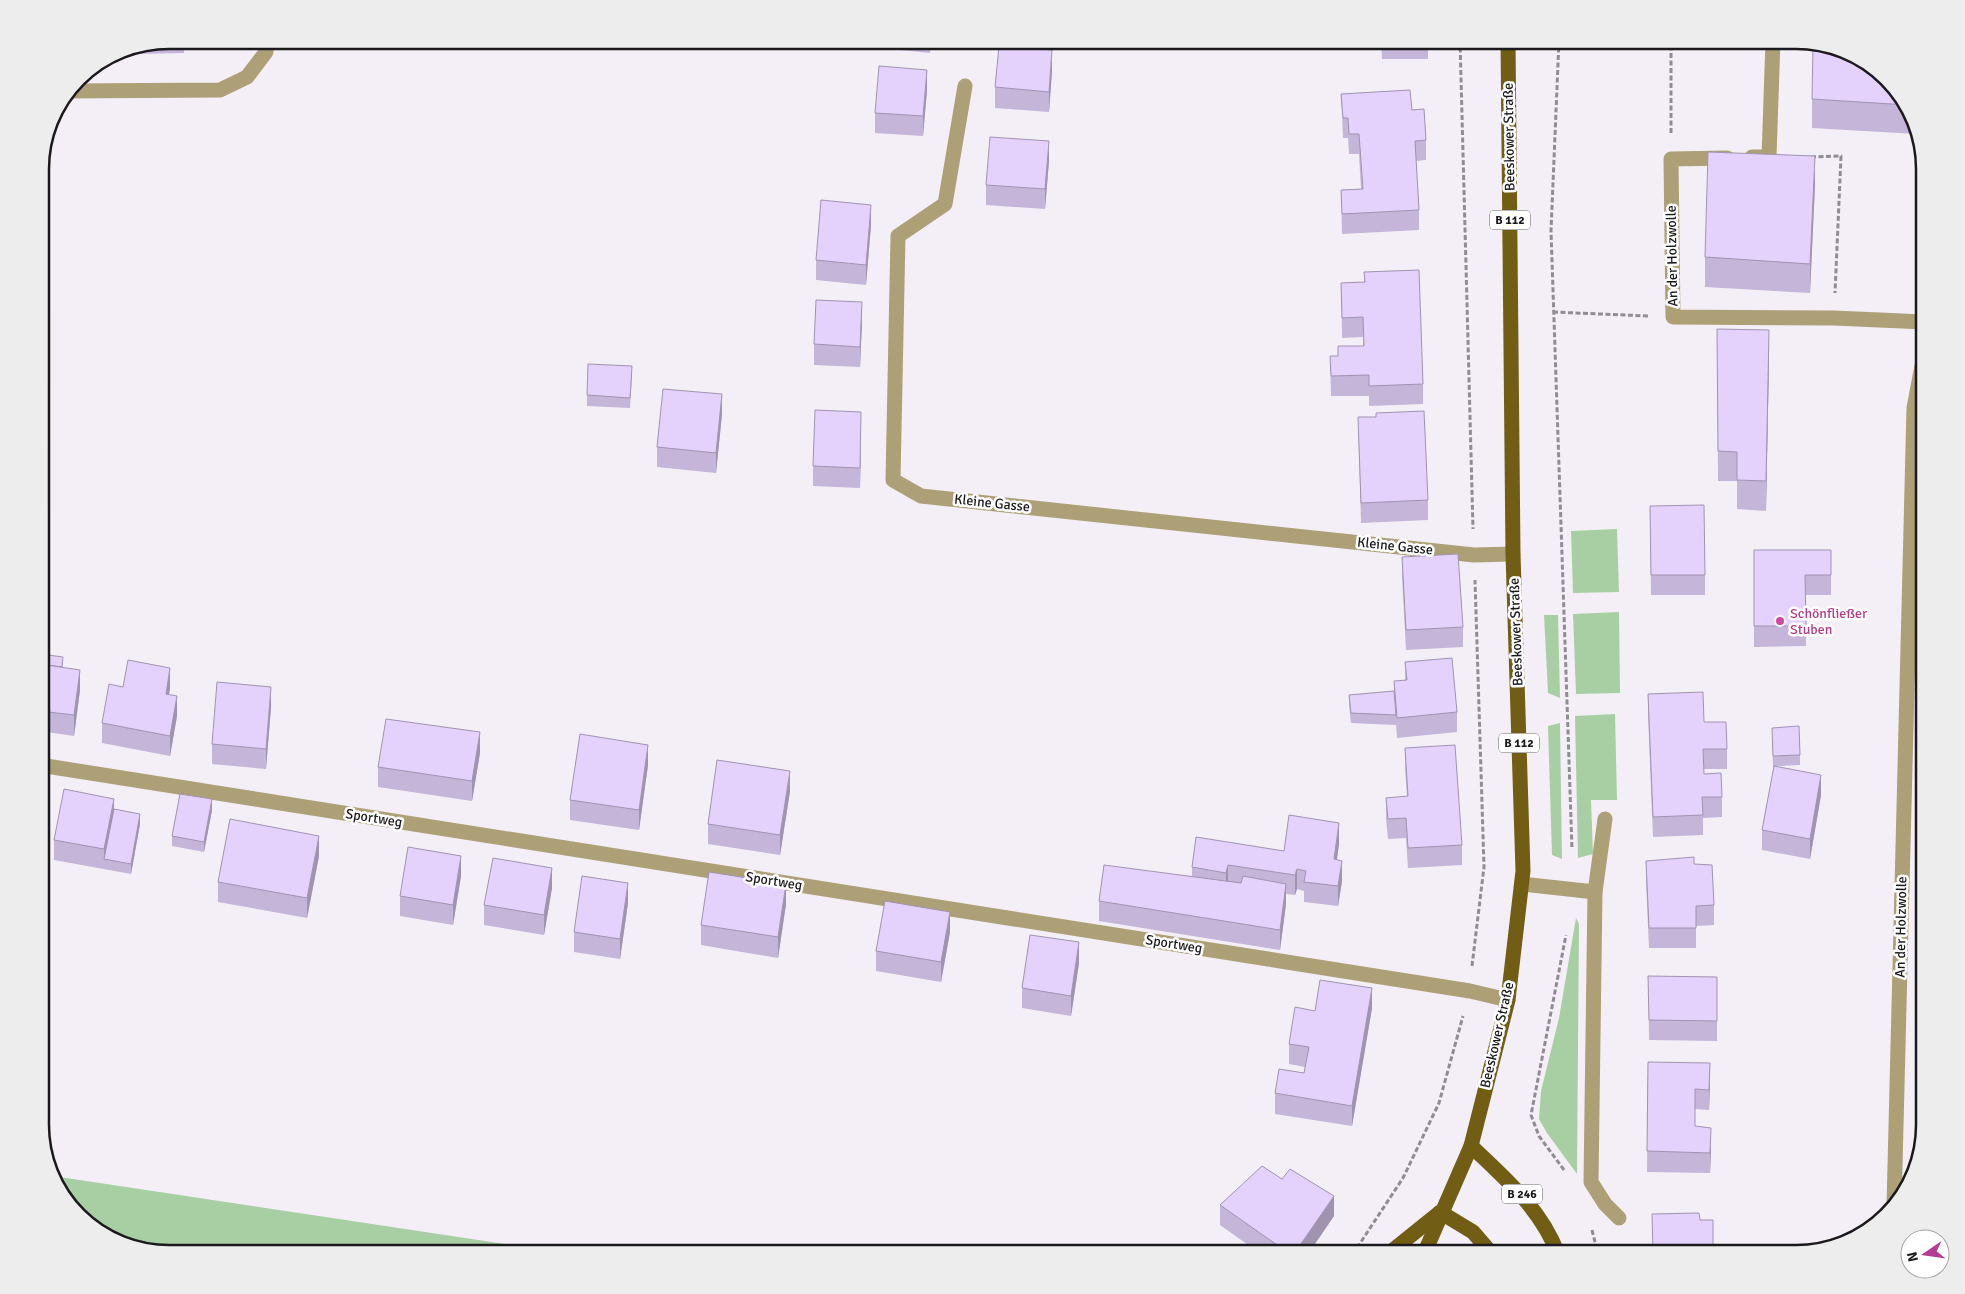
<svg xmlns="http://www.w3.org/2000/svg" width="1965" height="1294" font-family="Signika,sans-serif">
<rect width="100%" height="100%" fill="#f4eff7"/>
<g fill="#a8cfa4">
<path d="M1617 529 1619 592 1573 593 1571 531Z"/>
<path d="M1619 612 1620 693 1576 694 1573 614Z"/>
<path d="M1544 615H1558L1560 698 1548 693Z"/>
<path d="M1615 714 1617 800H1591L1593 854 1578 858 1575 716Z"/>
<path d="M1560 723 1562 859 1552 855 1548 726Z"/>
<path d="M1576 918 1579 924 1577 1174 1547 1133 1539 1119 1541 1091 1559 1018Z"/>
<path d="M53 1176 571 1254H168L97 1233 57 1190Z"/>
</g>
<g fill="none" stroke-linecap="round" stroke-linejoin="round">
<g stroke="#908c92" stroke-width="3" stroke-dasharray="5 2.5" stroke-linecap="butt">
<path d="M1460 40 1473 529"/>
<path d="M1559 40 1551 231 1572 849"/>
<path d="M1671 133V40"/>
<path d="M1811 157 1841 156 1835 293"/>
<path d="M1553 312 1648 316"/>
<path d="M1472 966 1484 867 1475 580"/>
<path d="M1564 1170 1539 1136 1531 1115 1566 935"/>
<path d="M1592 1230 1598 1254"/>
<path d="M1353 1254 1403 1178 1439 1103 1463 1016"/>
</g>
<g stroke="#aea076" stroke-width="15">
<path d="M965 86 945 204 898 236 893 480 921 496 1474 555 1513 554"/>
<path d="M68 91 220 90 247 77 266 52V40"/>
<path d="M1752 157H1769L1773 40"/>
<path d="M1727 158 1671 159 1673 317 1834 318 1925 322"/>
<path d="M40 765 1470 991 1508 1000"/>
<path d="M1605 819 1595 892 1591 1182 1605 1204 1619 1218"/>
<path d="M1522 884 1595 892"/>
<path d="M1894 1206 1914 408 1925 350"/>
</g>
<g stroke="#725d14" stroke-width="15">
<path d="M1471 1146C1505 1178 1541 1209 1558 1254"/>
<path d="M1440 1212 1473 1232 1492 1254"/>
<path d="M1388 1254 1439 1213"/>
<path d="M1424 1254 1471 1146 1508 1000 1523 871 1513 554 1508 40"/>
</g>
</g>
<g fill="#c5b5d9">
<path d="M168 40H184V53L137 54V46Z"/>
<path d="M870 40H931L930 53 870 47Z"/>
<path d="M1381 40H1428V59H1382Z"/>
<path d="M1052 71 1049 112 995 108V87Z"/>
<path d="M927 90 923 136 875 133V113Z"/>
<path d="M1341 94 1412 110 1426 140V160L1416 161 1419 210V230L1342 234 1341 190 1361 189 1359 154H1349L1348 138H1343Z"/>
<path d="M1812 99 1908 104 1916 134 1812 128Z"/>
<path d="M1049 161 1045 209 986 205V185Z"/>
<path d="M1815 185 1810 293 1705 287V257Z"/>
<path d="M871 225 866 285 816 280V260Z"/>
<path d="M1364 272 1423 384V404L1369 406V396H1331L1330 356H1338L1363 346V337L1342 338 1341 283 1364 282Z"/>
<path d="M862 322 860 367 814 365V344Z"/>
<path d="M1717 329 1769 359 1766 511 1737 509V481H1718Z"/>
<path d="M632 376 630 408 587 406V395Z"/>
<path d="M722 414 716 473 657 467V447Z"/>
<path d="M1358 417H1376L1428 500V520L1361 523Z"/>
<path d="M861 432 860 488 813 486V466Z"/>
<path d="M1650 506 1705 575V595H1651Z"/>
<path d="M1754 550H1831V595H1806V646L1754 647Z"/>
<path d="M1402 557 1463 627V647L1406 650 1402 577Z"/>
<path d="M40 654 63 667 80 690 74 736 40 731Z"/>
<path d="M1405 662 1457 712V732L1397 738 1396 724V725L1351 723 1349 705V695L1394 691V681H1405Z"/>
<path d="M123 687 170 688 169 694 177 716 170 756 102 743V723Z"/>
<path d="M1648 694 1704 722 1727 749V769H1704V774L1722 797V817L1703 818V835L1653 837 1648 714Z"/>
<path d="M271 707 266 769 212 764V744Z"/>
<path d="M1772 738 1800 755V765L1776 766 1821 795 1810 859 1762 850V830L1774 766 1773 767Z"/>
<path d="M1405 748 1462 845V865L1408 868 1406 838 1388 839 1386 818V798L1407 797 1405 768Z"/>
<path d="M480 753 472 801 378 787V767Z"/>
<path d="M648 765 639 830 570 820V800Z"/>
<path d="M790 791 780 855 708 844V824Z"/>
<path d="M212 810 204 852 172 846V836Z"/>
<path d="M140 824 131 874 54 860V840Z"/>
<path d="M1339 844 1337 859 1342 881 1338 906 1304 902V891L1297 889 1295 895 1286 894V904L1280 950 1099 921V901L1192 877V867L1284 851Z"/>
<path d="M319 856 307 918 218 902V882Z"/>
<path d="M1646 861 1694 864 1714 905V925L1696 926V948H1649L1646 881Z"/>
<path d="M461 876 453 925 400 916V896Z"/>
<path d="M552 888 544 935 484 925V905Z"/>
<path d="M628 903 620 959 574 952V932Z"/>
<path d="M786 904 778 958 701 945V925Z"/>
<path d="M950 932 941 982 876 971V951Z"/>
<path d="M1079 963 1071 1016 1022 1008V988Z"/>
<path d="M1648 976 1717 977V1041L1649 1040Z"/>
<path d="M1372 1008 1352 1126 1275 1114V1093L1304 1073 1305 1067 1289 1064V1044L1315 1011Z"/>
<path d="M1648 1062 1710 1083 1709 1110 1695 1109V1126L1711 1148 1710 1173 1647 1172Z"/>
<path d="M1220 1205 1334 1216 1308 1254H1261L1220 1225Z"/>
</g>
<g fill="#a093b0">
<path d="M930 40H931L930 53Z"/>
<path d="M1052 50V71L1049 112V92Z"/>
<path d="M927 70V90L923 136V116Z"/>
<path d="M1049 141V161L1045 209V189Z"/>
<path d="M1815 156V185L1810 293V264Z"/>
<path d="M871 205V225L866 285V265Z"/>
<path d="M862 302V322L860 367V347Z"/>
<path d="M1769 330V359L1766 511V481Z"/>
<path d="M722 394V414L716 473V453Z"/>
<path d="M861 412V432L860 488V468Z"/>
<path d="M170 668V688L166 714V694Z"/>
<path d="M80 670V690L74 736V715Z"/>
<path d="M271 687V707L266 769V749Z"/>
<path d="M177 696V716L170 756V736Z"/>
<path d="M480 732V753L472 801V781Z"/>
<path d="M648 745V765L639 830V810Z"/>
<path d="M790 771V791L780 855V835Z"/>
<path d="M1821 775V795L1810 859V839Z"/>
<path d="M114 799V819L104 859V849Z"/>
<path d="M212 799V810L204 852V842Z"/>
<path d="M140 814V824L131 874V864Z"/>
<path d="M1339 823V844L1334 879V859Z"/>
<path d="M319 836V856L307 918V898Z"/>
<path d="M461 856V876L453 925V905Z"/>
<path d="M1342 861V881L1338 906V886Z"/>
<path d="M1228 865V885L1226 894V873Z"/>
<path d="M552 868V888L544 935V915Z"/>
<path d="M1297 869V889L1295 895V875Z"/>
<path d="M628 883V903L620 959V939Z"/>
<path d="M786 884V904L778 958V937Z"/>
<path d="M1286 884V904L1280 950V930Z"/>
<path d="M950 912V932L941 982V962Z"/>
<path d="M1079 942V963L1071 1016V996Z"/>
<path d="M1372 988V1008L1352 1126V1106Z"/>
<path d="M1710 1063V1083L1709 1110V1090Z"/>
<path d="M1711 1128V1148L1710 1173V1153Z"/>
<path d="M1334 1196V1216L1308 1254H1294Z"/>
</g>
<g fill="#e5d2fc" stroke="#a093b0">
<path d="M1813 45 1868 61 1908 105 1812 99Z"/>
<path d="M999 46 1052 50 1049 92 995 87Z"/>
<path d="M879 66 927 70 923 116 875 113Z"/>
<path d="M1410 90 1412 110 1424 109 1426 140 1415 141 1419 210 1342 214 1341 190 1363 189 1359 134H1349L1348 118H1343L1341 94Z"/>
<path d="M990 137 1049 141 1045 189 986 185Z"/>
<path d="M1708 152 1815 156 1810 264 1705 257Z"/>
<path d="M821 200 871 205 866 265 816 260Z"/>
<path d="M1419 270 1423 384 1369 386V375L1331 376 1330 356H1338V346H1364L1363 317 1342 318 1341 283 1365 282 1364 272Z"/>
<path d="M816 300 862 302 860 347 814 344Z"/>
<path d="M1717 329 1769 330 1766 481 1737 480V452L1718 451Z"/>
<path d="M588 364 632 366 630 398 587 395Z"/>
<path d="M663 389 722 394 716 453 657 447Z"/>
<path d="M815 410 861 412 860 468 813 466Z"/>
<path d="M1424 411 1428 500 1361 503 1358 417H1376V413Z"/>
<path d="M1704 505 1705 575H1651L1650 506Z"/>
<path d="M1754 550H1831V575H1805L1806 626H1754Z"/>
<path d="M1458 554 1463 627 1406 630 1402 557Z"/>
<path d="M40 654 63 657 62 667 40 664Z"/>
<path d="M1452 658 1457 712 1397 718 1394 681 1407 680 1405 662Z"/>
<path d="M128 660 170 668 166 694 177 696 170 736 102 723 109 684 123 687Z"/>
<path d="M40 664 80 670 74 715 40 711Z"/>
<path d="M217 682 271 687 266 749 212 744Z"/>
<path d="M1394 691 1396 715 1351 713 1349 695Z"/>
<path d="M1703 692 1704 722H1726L1727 749H1703L1704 774 1721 773 1722 797H1702L1703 815 1653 817 1648 694Z"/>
<path d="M386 719 480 732 472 781 378 767Z"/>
<path d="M1799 726 1800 755 1773 756 1772 728Z"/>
<path d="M580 734 648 745 639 810 570 800Z"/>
<path d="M1455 745 1462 845 1408 848 1406 818 1388 819 1386 798 1408 796 1405 748Z"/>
<path d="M717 760 790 771 780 835 708 824Z"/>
<path d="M1774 766 1821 775 1810 839 1762 830Z"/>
<path d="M64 789 114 799 104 849 54 840Z"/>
<path d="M180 794 212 799 204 842 172 836Z"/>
<path d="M114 809 140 814 131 864 104 859Z"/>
<path d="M1289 815 1339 823 1334 859 1342 861 1338 886 1304 882 1306 871 1297 869 1295 875 1228 865 1226 873 1192 867 1196 837 1284 851Z"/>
<path d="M230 819 319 836 307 898 218 882Z"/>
<path d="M408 847 461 856 453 905 400 896Z"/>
<path d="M1694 857V864L1712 865 1714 905 1696 906V928H1649L1646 861Z"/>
<path d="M493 858 552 868 544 915 484 905Z"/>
<path d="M1104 865 1241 883 1243 876 1286 884 1280 930 1099 901Z"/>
<path d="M709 872 786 884 778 937 701 925Z"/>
<path d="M1921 874 1925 875V1126L1915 1160Z"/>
<path d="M582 876 628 883 620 939 574 932Z"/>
<path d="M885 901 950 912 941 962 876 951Z"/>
<path d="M1030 935 1079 942 1071 996 1022 988Z"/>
<path d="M1648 976 1717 977V1021L1649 1020Z"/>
<path d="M1320 980 1372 988 1352 1106 1275 1093 1279 1069 1304 1073 1309 1047 1289 1044 1295 1007 1315 1011Z"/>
<path d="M1648 1062 1710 1063 1709 1090 1695 1089V1126L1711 1128 1710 1153 1647 1151Z"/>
<path d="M1262 1166 1282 1179 1290 1169 1334 1196 1294 1254H1290L1220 1205Z"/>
<path d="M1699 1213 1700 1220H1713V1254H1653L1652 1214Z"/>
</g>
<circle fill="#d1479c" stroke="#fff" stroke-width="2" cx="1780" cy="621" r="5"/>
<g text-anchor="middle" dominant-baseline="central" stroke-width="5" stroke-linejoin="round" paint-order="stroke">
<g fill="#fff" stroke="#5f5e60" stroke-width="1">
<rect x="1490" y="210.5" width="40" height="19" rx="4"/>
<rect x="1499" y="733.5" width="40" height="19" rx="4"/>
<rect x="1502" y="1184.5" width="40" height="19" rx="4"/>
</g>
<g font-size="12" font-weight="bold" fill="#1b191c">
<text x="1510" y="220">B 112</text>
<text x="1519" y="743">B 112</text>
<text x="1522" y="1194">B 246</text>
</g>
<g font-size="14" fill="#1b191c" stroke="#fff">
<text transform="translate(1509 137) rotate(-91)">Beeskower Straße</text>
<text transform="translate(1672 256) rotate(-91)">An der Holzwolle</text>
<text transform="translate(992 503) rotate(6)">Kleine Gasse</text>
<text transform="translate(1395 546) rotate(6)">Kleine Gasse</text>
<text transform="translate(1516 632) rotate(-92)">Beeskower Straße</text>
<text transform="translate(374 818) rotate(9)">Sportweg</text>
<text transform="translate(774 881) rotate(9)">Sportweg</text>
<text transform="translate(1901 927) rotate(-89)">An der Holzwolle</text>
<text transform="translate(1174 944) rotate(9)">Sportweg</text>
<text transform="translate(1497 1035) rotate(-77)">Beeskower Straße</text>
</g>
<g font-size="14" fill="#b23c85" stroke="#fff" text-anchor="start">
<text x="1790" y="613">Schönfließer<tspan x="1790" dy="16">Stuben</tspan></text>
</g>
</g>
<path d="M0 0H1965V1294H0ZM169 49H1796A120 120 0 0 1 1916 169V1125A120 120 0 0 1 1796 1245H169A120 120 0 0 1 49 1125V169A120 120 0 0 1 169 49Z" fill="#ededed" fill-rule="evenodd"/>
<path fill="none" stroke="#1b191c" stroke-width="2.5" d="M169 49H1796A120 120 0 0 1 1916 169V1125A120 120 0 0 1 1796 1245H169A120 120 0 0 1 49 1125V169A120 120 0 0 1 169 49Z"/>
<g transform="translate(1925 1254) rotate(257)"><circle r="24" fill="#ffffff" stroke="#a4a3a4"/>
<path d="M0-4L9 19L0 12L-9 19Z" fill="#b23c93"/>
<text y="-8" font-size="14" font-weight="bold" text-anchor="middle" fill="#1b191c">N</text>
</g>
</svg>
